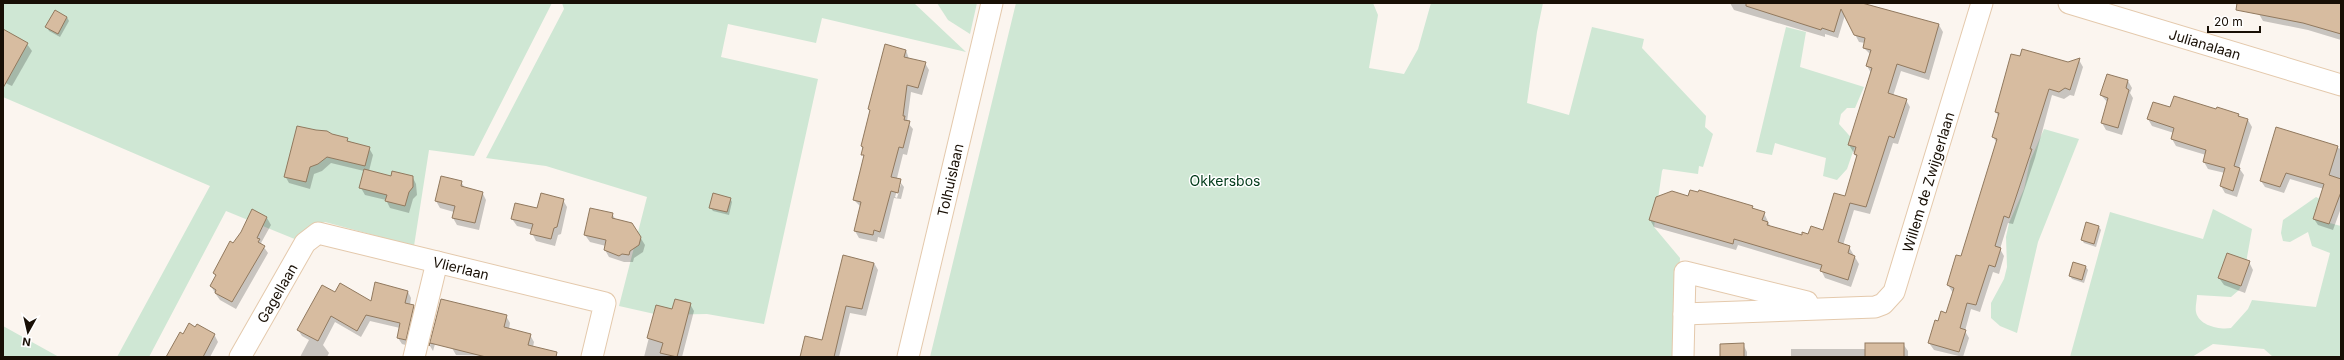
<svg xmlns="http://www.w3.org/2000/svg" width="2344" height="360" font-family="Inter,sans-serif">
<rect width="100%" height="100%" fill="#fbf5ef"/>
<g fill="#cfe7d4">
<path d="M3 3H552L474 156 429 150 414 246 325 222 316 225 302 242 226 211 149 357H117L210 186 3 97Z"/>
<path d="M562 3H914L966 52 822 18 816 43 728 24 721 57 818 79 764 324 707 314 659 315 619 306 647 197 546 166 486 158 564 9Z"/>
<path d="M937 3H977L970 34 948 20Z"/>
<path d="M1016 3H1373L1378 15 1369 68 1404 74 1418 49 1431 3H1543L1537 32 1527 103 1569 115 1592 27 1644 39 1642 48 1706 116 1705 127 1713 134 1703 167 1699 166 1698 174 1663 169 1662 171 1654 227 1680 258 1675 357H930Z"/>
<path d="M1786 27 1806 32 1800 67 1864 87 1855 108H1847L1841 114 1839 124 1856 143 1847 169 1837 180 1823 176 1826 158 1775 143 1772 155 1756 152Z"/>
<path d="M2044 129 2079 139 2038 242 2017 333 2000 326 1991 318V303L2004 279 2007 267 2006 237 2009 223 2024 189 2030 161Z"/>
<path d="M2316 197 2328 203 2326 222 2341 226V357H2273L2264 349 2213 344 2192 357H2070L2110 212 2203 239 2213 209 2252 229 2243 280 2239 290 2231 297 2197 295C2197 300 2195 307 2196 312 2199 326 2220 330 2231 328L2248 309 2252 300 2316 307 2330 253 2312 246 2308 232 2290 242 2283 241 2281 233 2283 220Z"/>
<path d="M3 326 59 357H3Z"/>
</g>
<g fill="#0003" fill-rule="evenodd">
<path d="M1730 3H1863L1939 25 1943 32 1929 80 1901 71 1893 96 1906 100 1910 107 1898 144 1893 143 1870 214 1854 210 1843 245 1849 247 1859 264 1851 287 1825 278 1821 270 1738 245 1736 250 1654 227 1650 220 1689 198 1752 207 1754 210 1764 213 1770 226 1802 237 1824 231 1846 197 1857 158 1849 145 1871 73 1867 66 1871 55 1864 48 1865 43 1859 42 1845 15 1838 38 1825 34V37L1734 10Z"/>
<path d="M2259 3H2341V40L2308 30 2263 21 2259 14Z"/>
<path d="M67 17 69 21 60 37 49 31 47 27Z"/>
<path d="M3 32 27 44 32 51 12 86 3 82Z"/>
<path d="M906 50 909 59 925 63 929 70 922 95 911 92 907 122 913 129 907 155 903 154 897 178 904 187 901 199 894 198 884 239 878 237 877 242 859 238 855 231 861 207 854 200 864 158 862 146 871 112 869 109ZM899 184H901L897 198 895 197Z"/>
<path d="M2079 60 2083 67 2074 96 2070 95 2064 99 2052 95 2035 158 2013 224 2008 223 2000 249 2004 256 1999 274 1993 272 1980 312 1971 309 1965 331 1969 338 1963 357 1934 350 1929 343 1939 322 1947 314 1953 293 1948 285 1962 257 1997 143 1993 137 1999 118 1996 112 2068 63Z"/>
<path d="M2128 81 2132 88 2130 93 2133 98 2122 135 2106 130 2102 123 2108 103 2101 95Z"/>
<path d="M2171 108 2217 110 2238 114 2240 117 2248 120 2252 127 2239 168 2244 175 2237 197 2225 193 2221 186 2225 173 2208 169 2204 162 2206 155 2176 146 2172 139 2174 133 2152 126 2148 119Z"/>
<path d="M2277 129 2341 149V208L2333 230 2318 225 2314 219 2324 189 2290 179 2284 193 2265 187 2261 181Z"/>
<path d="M331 135 369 148 373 155 369 171 392 177 412 176 416 184 417 195 413 199 409 213 390 208 386 200 365 195 361 188 364 171 331 163 322 171 314 174 310 189 289 183 285 176Z"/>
<path d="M461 182 465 188 482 192 486 200 479 230 457 225 453 218 454 212 440 208 436 201Z"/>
<path d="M730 198 732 202 729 215 713 211 710 207Z"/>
<path d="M563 200 567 207 561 234 558 235 555 246 536 241 532 233 533 230 517 226 512 219Z"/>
<path d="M612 214 616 220 632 224 645 245 643 252 634 258 633 262H624L609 257 605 250 606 246 590 242 585 235Z"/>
<path d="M267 218 271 225 261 243 268 253 236 309 220 300 215 293 211 286 216 277 214 273 234 245Z"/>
<path d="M2099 227 2101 230 2096 247 2084 243 2082 240Z"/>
<path d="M2249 262 2253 270 2245 293 2224 285 2219 278Z"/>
<path d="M874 263 878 270 866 316 850 313 839 357H802L823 341Z"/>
<path d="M2086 267 2088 270 2084 283 2072 279 2070 276Z"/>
<path d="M408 292 411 298 410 305 414 306 417 313 409 346 402 344 398 338 400 328 370 321 361 337 335 322 323 345 329 353 327 357H300L309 340 302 336 298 330 335 294 371 302Z"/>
<path d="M690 304 694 311 682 357H644L657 306 673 311Z"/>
<path d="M438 313 442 319 433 351 430 346Z"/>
<path d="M506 316 510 323 509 329 530 335 534 342 533 347 549 357 456 355 452 348Z"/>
<path d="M196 328 214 334 218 342 210 357H167L183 336Z"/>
<path d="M1743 344 1747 352V357H1721Z"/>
<path d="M1903 344 1908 351V357H1791V349H1866Z"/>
</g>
<g fill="#d7bca0" stroke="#91795e">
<path d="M1746 3H1862L1939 24 1925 73 1897 64 1888 93 1907 99 1894 138 1889 136 1866 207 1850 203 1838 242 1850 246 1848 253 1855 256 1848 280 1820 271 1822 265 1734 239 1733 244 1649 220 1656 197 1672 191 1688 196 1690 190 1698 192 1699 190 1753 206 1752 208 1765 212 1762 220 1768 222 1767 225 1802 235V232L1808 234 1811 226 1823 230 1834 193 1845 196 1857 155 1854 154 1856 147 1848 145 1872 68 1866 66 1871 50 1863 48 1865 38 1854 35 1841 9 1834 32 1822 28 1821 30 1746 6Z"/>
<path d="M2237 3H2341V34L2303 23 2236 10Z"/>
<path d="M55 10 67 17 58 34 45 27Z"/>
<path d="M3 29 28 43 3 88Z"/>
<path d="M885 44 906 50 904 57 926 62 918 88 907 85 903 116H905L904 120 910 121 903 148 899 147 891 177 901 179 898 193 891 191 880 232 874 230 873 235 854 231 861 202 853 200 864 155H861L863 147 861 146 870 110 868 109Z"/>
<path d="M2022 49 2068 62 2080 58 2070 90 2065 88 2059 92 2049 89 2030 149H2032L2009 218 2004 216 1995 246 2001 248 1995 267 1989 265 1976 305 1967 303 1960 328 1966 330 1959 352 1928 343 1935 320 1938 321 1941 311 1946 313 1954 288 1947 285 1956 255 1961 256 1997 139 1992 137 1999 113 1995 112 2011 54 2020 56Z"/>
<path d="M2107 74 2128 80 2126 88 2129 90 2118 128 2101 123 2108 98 2100 95Z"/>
<path d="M2174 96 2216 109 2217 107 2239 114 2238 116 2248 119 2234 166 2240 168 2233 191 2220 186 2225 168 2203 162 2206 150 2171 139 2174 128 2147 119 2153 102 2170 107Z"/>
<path d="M297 126 316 130 327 131 332 134 348 138 347 141 370 147 365 166 327 157 318 164 310 167 306 182 284 177Z"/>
<path d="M2276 127 2338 146 2329 175 2341 179V192L2329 224 2313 219 2324 184 2286 173 2280 187 2260 181Z"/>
<path d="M364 169 391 176 392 171 413 176V187L409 192 405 206 385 201 387 195 359 188Z"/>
<path d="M441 176 462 181 461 186 483 192 475 223 452 218 455 206 435 201Z"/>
<path d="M541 193 564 199 557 227 554 228 551 239 530 234 533 224 511 219 515 203 537 208Z"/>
<path d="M713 193 731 198 727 212 709 208Z"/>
<path d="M590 208 613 213 612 218 632 223 641 237 639 245 630 251 629 255 622 254 619 256 604 250 606 240 584 235Z"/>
<path d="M252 209 267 217 257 238 260 239 258 242 265 246 232 302 215 293 216 290 210 286 216 275 213 273 230 241 233 243 241 232Z"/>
<path d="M2086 222 2099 226 2094 244 2081 240Z"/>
<path d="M2227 253 2250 261 2241 286 2218 278Z"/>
<path d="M843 255 874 263 862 309 846 306 834 357H800L805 336 822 340Z"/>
<path d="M2073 262 2086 266 2082 280 2069 276Z"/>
<path d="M375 282 408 291 405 303 414 305 406 340 397 338 400 323 366 315 357 331 331 316 318 341 297 330 322 285 335 292 340 283 371 301Z"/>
<path d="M441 299 507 315 504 327 531 334 528 345 557 352 556 357H486L430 343 429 346Z"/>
<path d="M675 299 691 303 677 357 660 353 663 343 647 338 656 305 672 309Z"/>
<path d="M189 323 195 327 197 324 215 334 203 357H166L180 332 183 334Z"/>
<path d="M1744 343V357H1720V344Z"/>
<rect x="1865" y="343" width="39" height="14"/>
</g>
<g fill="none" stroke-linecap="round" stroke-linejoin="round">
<defs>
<g id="minor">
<path d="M2069 3 2341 85"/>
<path d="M1684 314 1875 307 1883 304 1894 292 1982 3"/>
<path d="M240 357 305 243 318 233 605 303 592 357"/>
<path d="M414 357 437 262"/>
<path d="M908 357 992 3"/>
<path d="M1683 357 1685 272 1807 302"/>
</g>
</defs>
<use href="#minor" stroke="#e4c9ac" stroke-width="23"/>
<use href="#minor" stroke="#fff" stroke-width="21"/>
</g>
<g text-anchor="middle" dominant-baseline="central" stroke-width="3" stroke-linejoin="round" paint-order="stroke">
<g font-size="14" fill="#180f05" stroke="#fff">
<text transform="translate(2205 44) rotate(17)">Julianalaan</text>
<text transform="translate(950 180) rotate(-77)">Tolhuislaan</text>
<text transform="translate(1928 182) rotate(-73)">Willem de Zwijgerlaan</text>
<text transform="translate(461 268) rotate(14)">Vlierlaan</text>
<text transform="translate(277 293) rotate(-60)">Gagellaan</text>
</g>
<g font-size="14" fill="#003a19" stroke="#fff">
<text x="1225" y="180">Okkersbos</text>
</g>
</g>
<rect width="2344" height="360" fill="none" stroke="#180f05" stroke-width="8"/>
<g transform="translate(28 332) rotate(188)" stroke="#ffffff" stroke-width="3" paint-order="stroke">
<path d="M0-3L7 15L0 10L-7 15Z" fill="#180f05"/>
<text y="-6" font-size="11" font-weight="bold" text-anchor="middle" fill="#180f05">N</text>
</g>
<path d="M2208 26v6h52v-6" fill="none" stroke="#180f05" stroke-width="2"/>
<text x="2214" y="26" font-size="12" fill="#180f05" stroke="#ffffff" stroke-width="3" paint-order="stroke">20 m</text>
</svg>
